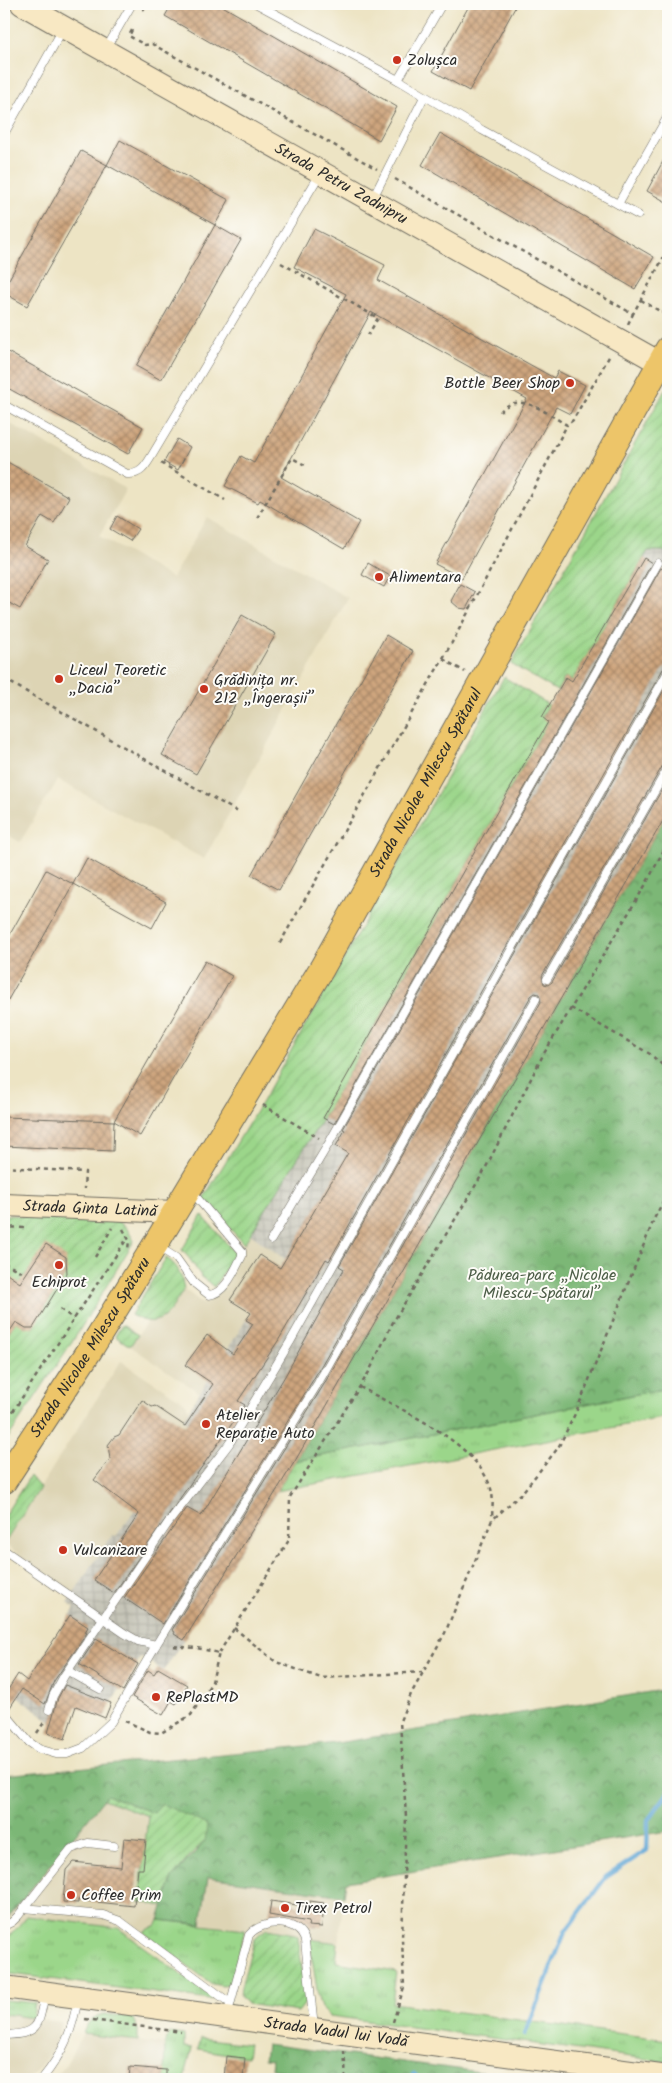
<svg xmlns="http://www.w3.org/2000/svg" width="672" height="2083" font-family="Kalam,sans-serif">
<defs>
<pattern id="industrial-grid" width="8" height="8" patternUnits="userSpaceOnUse" patternTransform="scale(1.25)"><rect width="8" height="8" fill="#c6c5b8"/><path d="M0 4h8M4 0v8" fill="none" stroke="#aaa99e"/></pattern>
<pattern id="grass-tufts" width="24" height="20" patternUnits="userSpaceOnUse" patternTransform="scale(1.25)"><rect width="24" height="20" fill="#9bd68a"/><path d="M3 7l-1-3M5 7V3M7 7l1-3M15 17l-1-3M17 17v-4M19 17l1-3" fill="none" stroke="#86b877"/></pattern>
<pattern id="forest-crowns" width="20" height="18" patternUnits="userSpaceOnUse" patternTransform="scale(1.25)"><rect width="20" height="18" fill="#7cb776"/><path d="M2 6a3 3 0 1 1 6 0M12 15a3 3 0 1 1 6 0" fill="none" stroke="#669561"/></pattern>
<pattern id="garden-furrows" width="10" height="10" patternUnits="userSpaceOnUse" patternTransform="scale(1.25)"><rect width="10" height="10" fill="#9bd68a"/><path d="M-1 1l2-2M0 10L10 0M9 11l2-2" fill="none" stroke="#86b877"/></pattern>
<pattern id="building-cross-hatch" width="8" height="8" patternUnits="userSpaceOnUse" patternTransform="scale(1.25)"><rect width="8" height="8" fill="#cea57e"/><path d="M0 0l8 8M0 8l8-8" fill="none" stroke="#a78767"/></pattern>
</defs>
<rect width="100%" height="100%" fill="#fdfcf7"/>
<filter id="ink" filterUnits="userSpaceOnUse"><feTurbulence type="fractalNoise" baseFrequency=".02" numOctaves="2"/><feDisplacementMap in="SourceGraphic" scale="10" xChannelSelector="R" yChannelSelector="G"/><feConvolveMatrix kernelMatrix="1 2 1 2 8 2 1 2 1" color-interpolation-filters="sRGB"/></filter>
<filter id="wash" filterUnits="userSpaceOnUse"><feTurbulence type="fractalNoise" baseFrequency=".0096" numOctaves="4" result="noise"/><feDisplacementMap in="SourceGraphic" scale="20" xChannelSelector="R" yChannelSelector="G"/><feGaussianBlur stdDeviation="1.12" result="paint"/><feColorMatrix in="noise" values="0 0 0 0 0 0 0 0 0 0 0 0 0 0 0 0 0 1.4 0 .05"/><feComposite in="paint" operator="in"/></filter>
<g filter="url(#wash)">
<rect width="100%" height="100%" fill="#ede4c4"/>
<g fill="#ddd4b4">
<path d="M7 422 126 489 99 536 172 578 207 517 348 598 204 859 58 780 20 842 4 833V426Z"/>
<path d="M250 1234 285 1259 200 1393 130 1346 175 1282 203 1304 235 1253Z"/>
<path d="M121 1361 186 1403 189 1411 183 1420 193 1428 115 1537 112 1535 74 1592 4 1544Z"/>
<path d="M107 1795 205 1841 193 1852 172 1878 157 1925 145 1930 133 1943 20 1925 7 1919Z"/>
<path d="M208 1877 344 1896 338 1943 201 1924Z"/>
<path d="M4 2014 61 2022 57 2042 49 2055 29 2079H4Z"/>
<path d="M83 2034 192 2048 184 2079H54L65 2066Z"/>
</g>
<path fill="url(#industrial-grid)" d="M648 551H663L668 554V812L281 1485 164 1671 141 1657 111 1703 105 1718 75 1706 52 1722 17 1696 75 1608 67 1603 112 1535 116 1536 193 1428 183 1419 285 1259 250 1234 542 717 566 677 572 681Z"/>
<g fill="url(#grass-tufts)" stroke="#63805a">
<path d="M668 1388V1417L277 1491 295 1461Z"/>
<path d="M27 1916 118 1928 213 1998 210 2000 4 1973V1943Z"/>
<path d="M159 1920 245 1930 231 1983 223 1986 212 1984 143 1932 157 1925Z"/>
<path d="M309 1939 338 1943 336 1962 396 1972 392 2003 668 2040V2062L330 2016 321 2008 319 2002Z"/>
<path d="M4 2000 35 2003 33 2018 4 2014Z"/>
<path d="M104 2014 132 2017 138 2030V2041L83 2034C87 2022 92 2017 104 2014Z"/>
<path d="M169 2033 184 2035V2047L192 2048 184 2079H164L165 2045Z"/>
<path d="M201 2038 249 2044 247 2057 198 2049Z"/>
</g>
<g fill="url(#forest-crowns)" stroke="#547150">
<path d="M668 812V1388L295 1461Z"/>
<path d="M668 1689V1831L346 1882 344 1896 208 1877 201 1924 159 1920 172 1878 205 1841 154 1813 107 1795 7 1919H4V1775L337 1743Z"/>
<path d="M266 2044 534 2079H335L271 2069 272 2060 264 2059Z"/>
</g>
<g fill="url(#garden-furrows)" stroke="#63805a">
<path d="M665 390 668 391V554L663 551H648L572 681 565 677 557 691 511 664Z"/>
<path d="M504 677 549 705 542 716 548 722 323 1118 244 1244 203 1199 263 1100Z"/>
<path d="M4 1215 116 1220 126 1227 134 1241 74 1339 4 1444V1392L10 1382 4 1379Z"/>
<path d="M202 1215 235 1253 214 1287 201 1276 189 1258 182 1250Z"/>
<path d="M166 1258C179 1266 181 1274 184 1289 170 1312 161 1332 131 1315Z"/>
<path d="M122 1325 138 1335 130 1346 115 1336Z"/>
<path d="M30 1476 40 1488 4 1544V1516Z"/>
<path d="M107 1795 154 1813 162 1804 207 1825 205 1841 193 1852 172 1878 163 1906 139 1902 148 1816 103 1799Z"/>
<path d="M267 1929 295 1934 298 1936 306 2002 298 2012 247 2004 240 1996 241 1987 254 1941 258 1935Z"/>
</g>
<g fill="none" stroke-linecap="round" stroke-linejoin="round">
<g stroke="#5ea6d5" stroke-width="4.5">
<path d="M525 2034 565 1932 606 1877 647 1850 648 1820 668 1793"/>
<path d="M414 2074 419 2079"/>
</g>
</g>
<g id="blocks">
<g fill="url(#building-cross-hatch)">
<path d="M172 4H219L397 107 379 140 165 16Z"/>
<path d="M470 4H517L469 91 433 71Z"/>
<path d="M440 133 654 257 635 289 422 165Z"/>
<path d="M120 140 229 200 215 225 107 165Z"/>
<path d="M81 151 107 165 27 306 4 293V288Z"/>
<path d="M668 152V203L647 191Z"/>
<path d="M215 225 241 240 161 380 136 366Z"/>
<path d="M314 229 385 265 378 280 554 378 558 371 585 385 570 414 556 407 462 578 435 564 527 399 371 312 281 477 359 522 344 549 260 500 258 503 225 486 241 456 254 463 346 294 294 267Z"/>
<path d="M4 350 143 427 128 454 4 386Z"/>
<path d="M177 439 190 447 178 470 164 462Z"/>
<path d="M4 460 69 497 54 523 42 516 25 546 48 559 20 609 4 600Z"/>
<path d="M117 516 138 529 130 541 110 529Z"/>
<path d="M644 558 652 563 334 1124 323 1118 548 722 542 717 566 677 572 681Z"/>
<path d="M368 563 390 576 384 587 362 575Z"/>
<path d="M661 568 668 572V666L663 669 329 1261 326 1259 278 1341 238 1401 245 1405 114 1593 94 1580 139 1514 94 1480 110 1459 108 1445 114 1437 119 1435 142 1400 152 1407 155 1406 185 1426 213 1384 185 1365 207 1335 233 1354 253 1324 246 1320 251 1313 230 1300 260 1255 280 1268 300 1235 348 1153 336 1146 345 1130 343 1129Z"/>
<path d="M460 584 475 592 466 609 459 608 451 601Z"/>
<path d="M242 615 276 634 196 774 162 755Z"/>
<path d="M386 635 413 651 279 890 251 875Z"/>
<path d="M668 683V762L663 765 542 976 544 984 548 985 552 982 668 779V812L295 1461 184 1640 174 1634 175 1632 172 1630 323 1386 541 1002 539 994 535 993 531 996 313 1380 163 1624 124 1598 187 1508 201 1516 285 1376 344 1269 339 1266Z"/>
<path d="M87 858 166 902 152 928 73 884Z"/>
<path d="M46 870 73 884 4 1007V945Z"/>
<path d="M205 961 232 976 140 1136 114 1121Z"/>
<path d="M4 1117 114 1121 113 1151 4 1146Z"/>
<path d="M46 1244 66 1257 67 1273 33 1328H26L16 1322 4 1340V1272L20 1283Z"/>
<path d="M70 1615 88 1627 85 1632 87 1633 54 1681 45 1704 22 1689 9 1709 4 1706V1696L18 1674 27 1681Z"/>
<path d="M96 1639 138 1664 123 1691 79 1664Z"/>
<path d="M158 1668 187 1685 176 1704 171 1701 163 1715 132 1697 148 1670 154 1674Z"/>
<path d="M65 1685 111 1703 105 1718 76 1706 65 1739 48 1733 58 1698Z"/>
<path d="M124 1838 146 1840 143 1869H138L134 1906 78 1900V1903L63 1902 66 1870 73 1862 121 1867Z"/>
<path d="M271 1901 310 1907V1901L324 1903 322 1927 308 1926 309 1922 269 1915Z"/>
<path d="M226 2056 245 2058 243 2079H224Z"/>
<path d="M130 2067 166 2070V2079H129Z"/>
</g>
</g>
</g>
<g filter="url(#ink)">
<use href="#blocks" fill-opacity="0" stroke="#6f6c61" stroke-width="1"/>
<g fill="none" stroke-linecap="round" stroke-linejoin="round">
<defs>
<g id="lane">
<path d="M257 4 398 80 482 130 638 215"/>
<path d="M106 49 132 4"/>
<path d="M398 80 442 4"/>
<path d="M4 134 63 29"/>
<path d="M373 198 424 97"/>
<path d="M618 204 668 116"/>
<path d="M4 405 127 474C140 475 145 467 151 457L320 174"/>
<path d="M547 979 668 768"/>
<path d="M271 1240 329 1143 658 563"/>
<path d="M157 1246 176 1258 194 1283 209 1295C226 1293 235 1269 242 1256V1251L192 1192"/>
<path d="M4 1550 124 1633 138 1641 156 1645"/>
<path d="M68 1671 100 1689"/>
<path d="M49 1710 53 1696 64 1676 168 1523 229 1444 290 1342 668 672"/>
<path d="M4 1712 29 1742 39 1749 56 1754H67L83 1748 111 1722 156 1645 318 1383 536 999"/>
<path d="M23 1908 103 1915 120 1921 230 2003"/>
<path d="M4 1926 12 1922 18 1916 71 1849 88 1843 114 1846"/>
<path d="M227 2016 249 1935C262 1919 299 1918 305 1941L314 2027"/>
<path d="M4 2035C40 2034 38 2026 45 1994"/>
<path d="M42 2079C63 2053 72 2032 78 1998"/>
</g>
<g id="secondary">
<path id="s1" d="M22 4 660 363"/>
<path id="s2" d="M4 1205 175 1212"/>
<path id="s3" d="M4 1987 668 2077"/>
</g>
<g id="primary">
<path id="s4" d="M4 1481 90 1350 155 1245 322 968 668 349"/>
</g>
</defs>
<use href="#lane" stroke="#6f6c61" stroke-width="9"/>
<use href="#secondary" stroke="#6f6c61" stroke-width="24"/>
<use href="#primary" stroke="#6f6c61" stroke-width="27"/>
<g stroke="#6f6c61" stroke-width="2.5" stroke-dasharray="4 4" stroke-linecap="butt">
<path d="M143 10 147 4"/>
<path d="M132 30 129 36 145 45 152 44 377 169"/>
<path d="M395 179 633 314 668 249"/>
<path d="M281 263 378 318 368 335"/>
<path d="M641 300 668 316"/>
<path d="M628 324 633 314"/>
<path d="M500 412C519 389 547 414 567 425L573 420 610 355"/>
<path d="M161 463 225 500"/>
<path d="M257 518 292 458 305 465"/>
<path d="M443 659 465 672"/>
<path d="M4 679 238 812"/>
<path d="M280 943 454 639 567 425"/>
<path d="M571 1008 650 1054 668 1070"/>
<path d="M263 1105 319 1138"/>
<path d="M4 1167 85 1172 84 1189"/>
<path d="M4 1227 24 1228"/>
<path d="M123 1229 129 1240 128 1250"/>
<path d="M95 1257 112 1228"/>
<path d="M4 1263 24 1273"/>
<path d="M60 1309 74 1319"/>
<path d="M360 1387C401 1410 477 1442 491 1489 494 1498 492 1511 492 1520"/>
<path d="M4 1425 128 1237"/>
<path d="M234 1628 276 1662 321 1678 422 1672"/>
<path d="M219 1653 289 1540 290 1497 369 1372 392 1324 483 1173 543 1055 646 884 668 842"/>
<path d="M125 1721 150 1732 161 1733 191 1715 212 1682 219 1653 197 1648 170 1646"/>
<path d="M37 1733 45 1721"/>
<path d="M85 2019 181 2032"/>
<path d="M393 2022 404 1987 402 1939 406 1817 400 1721 411 1694 445 1633 492 1520 521 1494 558 1448 576 1412 655 1217 668 1192"/>
<path d="M344 2051 346 2079"/>
</g>
<use href="#lane" stroke="#fff" stroke-width="8"/>
<use href="#secondary" stroke="#f8e8c3" stroke-width="22"/>
<use href="#primary" stroke="#edc569" stroke-width="25"/>
</g>
</g>
<g fill="#c8321e" stroke="#fdfcf7" stroke-width="2">
<circle cx="397" cy="60" r="5"/>
<circle cx="570" cy="383" r="5"/>
<circle cx="379" cy="577" r="5"/>
<circle cx="59" cy="679" r="5"/>
<circle cx="204" cy="689" r="5"/>
<circle cx="59" cy="1265" r="5"/>
<circle cx="206" cy="1424" r="5"/>
<circle cx="63" cy="1550" r="5"/>
<circle cx="156" cy="1697" r="5"/>
<circle cx="71" cy="1895" r="5"/>
<circle cx="285" cy="1908" r="5"/>
</g>
<g text-anchor="middle" dominant-baseline="central" stroke-width="4" stroke-linejoin="round" paint-order="stroke">
<g font-size="16" fill="#2b2b2b" stroke="#fdfcf7" text-anchor="start">
<text x="407" y="60">Zolușca</text>
<text x="560" y="383" text-anchor="end">Bottle Beer Shop</text>
<text x="389" y="577">Alimentara</text>
<text x="69" y="670">Liceul Teoretic<tspan x="69" dy="18">„Dacia”</tspan></text>
<text x="214" y="680">Grădinița nr.<tspan x="214" dy="18">212 „Îngerașii”</tspan></text>
<text x="59" y="1282" text-anchor="middle">Echiprot</text>
<text x="216" y="1415">Atelier<tspan x="216" dy="18">Reparație Auto</tspan></text>
<text x="73" y="1550">Vulcanizare</text>
<text x="166" y="1697">RePlastMD</text>
<text x="81" y="1895">Coffee Prim</text>
<text x="295" y="1908">Tirex Petrol</text>
</g>
<g font-size="16" fill="#2b2b2b" stroke="#fdfcf7">
<text stroke="none"><textPath href="#s1" startOffset="366">Strada Petru Zadnipru</textPath></text>
<text stroke="none"><textPath href="#s4" startOffset="816">Strada Nicolae Milescu Spătarul</textPath></text>
<text stroke="none"><textPath href="#s2" startOffset="86">Strada Ginta Latină</textPath></text>
<text stroke="none"><textPath href="#s4" startOffset="159">Strada Nicolae Milescu Spătaru</textPath></text>
<text stroke="none"><textPath href="#s3" startOffset="335">Strada Vadul lui Vodă</textPath></text>
</g>
<g font-size="16" fill="#4d5e48" stroke="#fdfcf7">
<text x="542" y="1275">Pădurea-parc „Nicolae<tspan x="542" dy="18">Milescu-Spătarul”</tspan></text>
</g>
</g>
<rect width="672" height="2083" fill="none" stroke="#fdfcf7" stroke-width="20"/>
</svg>
